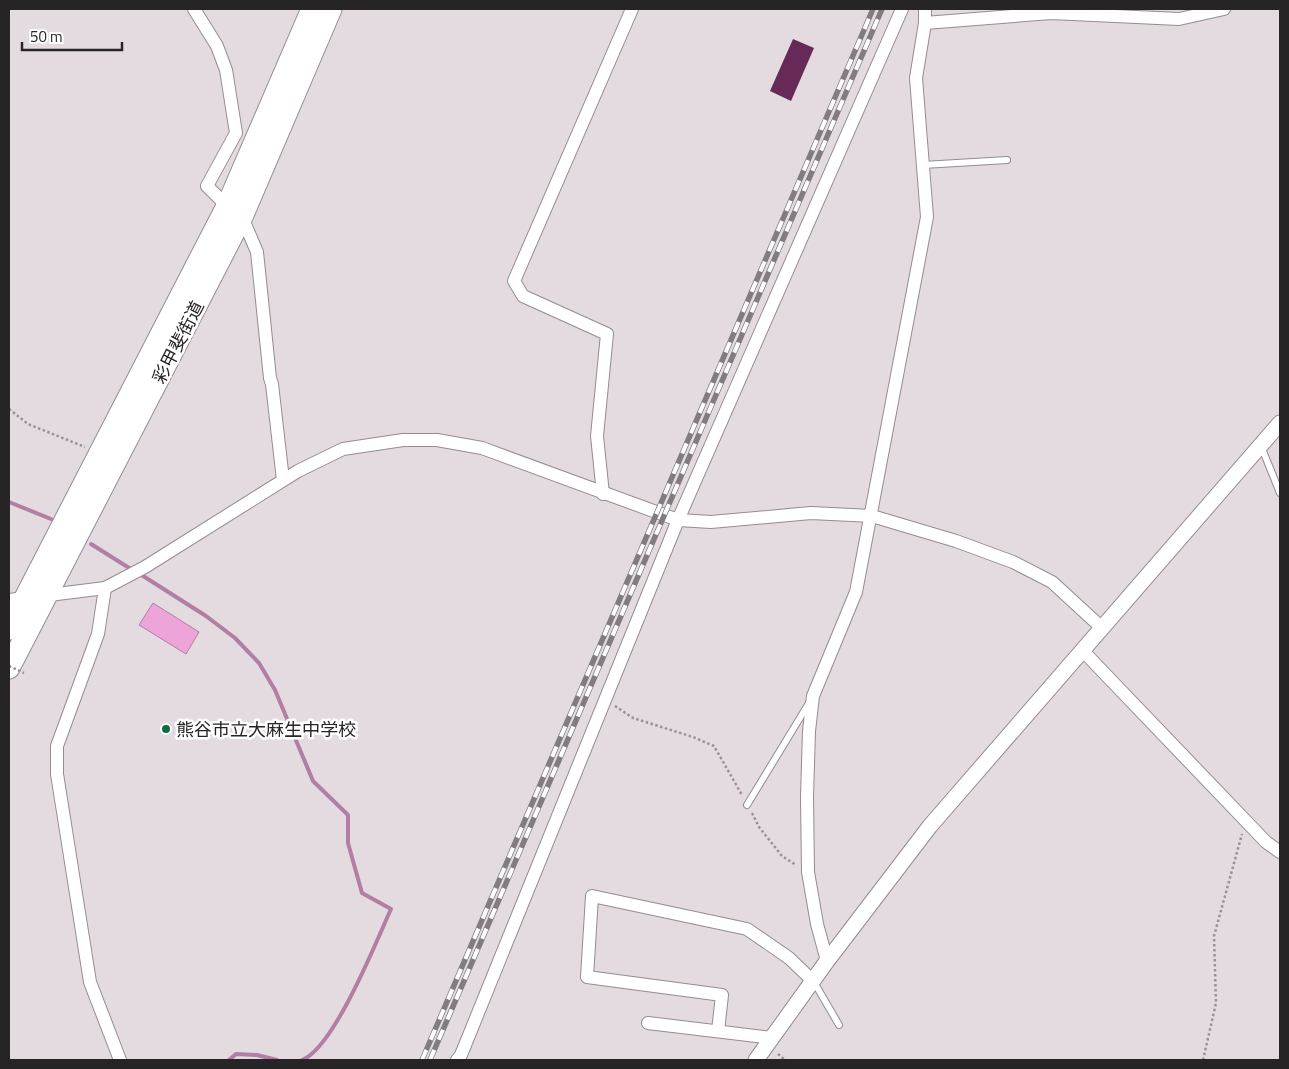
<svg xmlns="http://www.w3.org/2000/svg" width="1289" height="1069" font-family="'Titillium Web','Noto Sans JP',sans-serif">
<rect width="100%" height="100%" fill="#e4dbe1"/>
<path fill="#eda4d8" stroke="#b27ea3" d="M153 603 199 632 186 654 139 625Z"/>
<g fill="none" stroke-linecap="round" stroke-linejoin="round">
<g stroke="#b27ea3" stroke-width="4">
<path d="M9 502 51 519"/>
<path d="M91 544 134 571"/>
<path d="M140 574 206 616 235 638 259 663 275 690 313 781 348 815V843L362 893 391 909C376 942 334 1048 302 1060"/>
<path d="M229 1060 236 1054 257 1055 277 1060"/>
</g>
</g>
<path fill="#662958" d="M793 39 814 48 791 101 770 91Z"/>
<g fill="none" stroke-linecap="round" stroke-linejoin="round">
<defs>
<g id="service">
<path d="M923 165 1007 160"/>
<path d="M1261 446 1280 493"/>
<path d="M747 805 809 703"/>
<path d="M814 982 839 1025"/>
</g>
<g id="minor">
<path d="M194 9 217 46 226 70 236 133 207 186 227 206 242 217 257 252 270 378 272 384 283 480"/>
<path d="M925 23 1051 13 1179 19 1224 9"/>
<path d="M603 494 597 436 607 334 523 296 514 281 632 9"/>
<path d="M105 588 98 634 57 746V774L90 982 120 1060"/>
<path d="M9 600 105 588 145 567 298 471 343 449 403 440H437L482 448 678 520 711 522 811 513 872 516 956 541 1013 562 1052 582 1102 628"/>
<path d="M1083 651 1266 842 1280 852"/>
<path d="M827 961 817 924 808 872 807 797 809 731 813 696 856 592 927 217 916 78 925 23V9"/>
<path d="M648 1023 772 1038"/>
<path d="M718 1031 722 995 587 977 592 896 747 929 789 958 813 981"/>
<path d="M457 1060 461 1055 678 520 902 9"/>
</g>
<path id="tertiary" d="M756 1060 827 961 930 826 1280 423"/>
<g id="trunk">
<path d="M9 629 227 206 312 9"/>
<path d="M9 668 242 217 331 9"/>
</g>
</defs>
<use href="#service" stroke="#938c91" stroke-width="8"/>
<use href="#minor" stroke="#938c91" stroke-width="14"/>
<use href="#tertiary" stroke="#938c91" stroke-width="17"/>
<use href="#trunk" stroke="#938c91" stroke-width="23"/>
<g stroke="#989296" stroke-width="2.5" stroke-dasharray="2.5 2.5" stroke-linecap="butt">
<path d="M9 409 28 424 85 447"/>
<path d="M615 706 633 718 693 737 714 746 742 795"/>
<path d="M752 813 759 827 782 856 796 865"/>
<path d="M778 1054 785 1060"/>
<path d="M1203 1060 1216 1003 1214 936 1242 834"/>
</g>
<use href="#service" stroke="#fff" stroke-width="6"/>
<use href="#minor" stroke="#fff" stroke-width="12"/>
<use href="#tertiary" stroke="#fff" stroke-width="15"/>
<use href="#trunk" stroke="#fff" stroke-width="21"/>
<defs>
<g id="rail">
<path d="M422 1060 873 9"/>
<path d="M430 1060 882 9"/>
</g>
</defs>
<use href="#rail" stroke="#827c80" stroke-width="5.5"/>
<use href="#rail" stroke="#fff" stroke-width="4" stroke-dasharray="11" stroke-linecap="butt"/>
<path stroke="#989296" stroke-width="2.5" stroke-dasharray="2.5 2.5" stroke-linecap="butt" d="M9 666 24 673"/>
</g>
<circle fill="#0a6e44" stroke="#fff" stroke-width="2" cx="166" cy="729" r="5"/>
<g text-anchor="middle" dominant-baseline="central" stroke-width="5" stroke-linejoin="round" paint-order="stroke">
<g font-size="18" fill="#272426" stroke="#fff">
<text transform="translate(178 342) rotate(-63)">彩甲斐街道</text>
</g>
<g font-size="18" fill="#272426" stroke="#fff" text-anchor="start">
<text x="176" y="729">熊谷市立大麻生中学校</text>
</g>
</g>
<rect width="1289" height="1069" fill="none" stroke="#272426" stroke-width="20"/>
<path d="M22 42v8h100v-8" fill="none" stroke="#272426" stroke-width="2.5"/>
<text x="30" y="42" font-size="15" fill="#272426" stroke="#ffffff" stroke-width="4" paint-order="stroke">50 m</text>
</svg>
